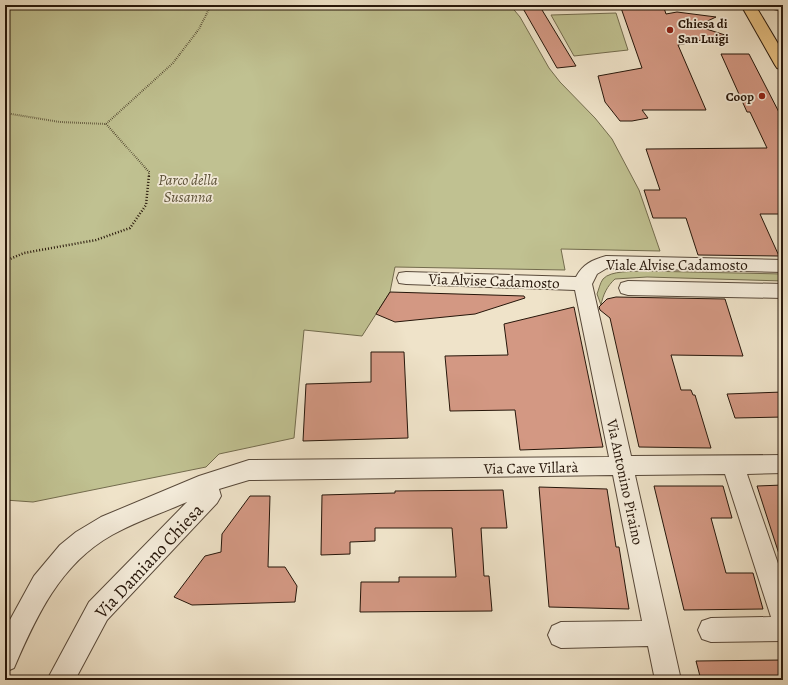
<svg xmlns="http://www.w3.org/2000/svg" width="788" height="685" font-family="Alegreya,serif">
<rect width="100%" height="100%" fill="#efe3c9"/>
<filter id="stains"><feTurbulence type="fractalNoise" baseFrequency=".005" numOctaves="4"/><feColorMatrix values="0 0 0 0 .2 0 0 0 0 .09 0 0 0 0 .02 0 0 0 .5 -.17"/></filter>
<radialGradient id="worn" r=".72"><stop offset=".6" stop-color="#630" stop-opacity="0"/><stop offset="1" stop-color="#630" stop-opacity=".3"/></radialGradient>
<g fill="#c0c191" stroke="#736c4e">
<path d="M5 5H510L520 17 549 68 560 82 595 118 612 139 639 190 660 251 561 249 565 270 395 267 390 292 362 336 304 330 294 438 219 454 206 467 33 502 5 500Z"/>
<path d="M616 13 628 50 574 56 551 15Z"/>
<path d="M644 271 783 274V281L647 277 615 279C607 286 603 295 601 305L597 294C599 289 600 283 603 279 611 270 633 272 644 271Z"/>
</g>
<g fill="#d39883" stroke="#26160a">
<path d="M521 5H539L576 66 557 68Z"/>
<path d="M620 5H663L666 14 677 12 716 17 697 26 725 35 678 45 706 110H642L648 118 632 121H620L605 102 598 76 642 68Z"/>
<path d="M721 54H749L783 120V214H760L779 256 698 255 686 218H653L644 190H660L646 149 767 148 750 112H747Z"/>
<path d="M390 292 524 296 525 298 475 314 395 322 376 314Z"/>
<path d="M616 297 725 299 743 356 671 355 681 390H691L693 395H695L711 448 639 447 610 318 600 310 599 307 607 299Z"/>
<path d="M574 307 603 447 520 450 515 410 450 411 445 356 508 355 504 324Z"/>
<path d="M371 352H404L408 438 303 441 306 384 371 382Z"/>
<path d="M783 392V417L735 418 727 394Z"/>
<path d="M783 485V553L779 554 757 486Z"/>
<path d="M654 486H723L732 518H711L726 573H753L763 609 684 610Z"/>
<path d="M539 487 607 489 616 547H619L629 609 549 607Z"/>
<path d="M503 490 507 528H481L484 576H489L492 611 360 612 361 582H399V577H456L452 528H375V541L350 542V554L321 555 322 495 395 493V491Z"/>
<path d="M250 496H270L268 567H285L297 586 295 602 192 605 174 597 205 556 221 552 222 534Z"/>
<path d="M783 660V680H701L696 661Z"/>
</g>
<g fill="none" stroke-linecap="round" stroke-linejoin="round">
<defs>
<g id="street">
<path d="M767 5H783V11L769 8Z"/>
<path d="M606 256 783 260V272L607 268 597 274 592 284 631 456 783 455V473L747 474 783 578V641L711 642 702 639 698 630 702 621 711 618 771 617 725 474 635 475 681 680H655L648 646 561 648 552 644 548 635 552 626 561 622 642 621 613 475 249 480 219 489 221 496 217 503 107 620 75 680H47L89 602 187 502C162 513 135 522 112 535 60 564 36 617 14 668L5 672V629L34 576 60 545 76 532 101 517 199 476 249 460 609 457 575 290 406 284 399 283 397 278 399 273 406 272 576 277C583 264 592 260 606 256Z"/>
<path d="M628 281 783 284V298L628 295 621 293 619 288 621 283Z"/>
</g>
<path id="primary" d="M741 5H755L783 52V70L777 68 775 65Z"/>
</defs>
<use href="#street" stroke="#58493a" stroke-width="2"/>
<use href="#primary" stroke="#26160a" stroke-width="2"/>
<g stroke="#26160a" stroke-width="2" stroke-dasharray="0.5 1.5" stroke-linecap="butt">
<path d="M5 113 60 122 106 124 173 63 199 29 211 5"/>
<path d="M106 124 149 172V176"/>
</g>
<path stroke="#26160a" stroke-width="2.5" stroke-dasharray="1 2" stroke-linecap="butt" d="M5 261 24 253 96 240 130 228 146 205 149 175"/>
<use href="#street" fill="#f5eddc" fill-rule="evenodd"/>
<use href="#primary" fill="#e8c284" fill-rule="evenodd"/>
</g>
<g fill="#8f2418" stroke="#f5eddc" stroke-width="1.5">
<circle cx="670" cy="30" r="4"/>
<circle cx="762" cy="96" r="4"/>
</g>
<g text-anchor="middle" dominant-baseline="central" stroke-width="3.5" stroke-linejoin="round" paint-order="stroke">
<g font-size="13" font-weight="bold" fill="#26160a" stroke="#f5eddc" text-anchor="start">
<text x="678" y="23">Chiesa di<tspan x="678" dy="15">San Luigi</tspan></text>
<text x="754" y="96" text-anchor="end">Coop</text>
</g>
<g font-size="15" font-style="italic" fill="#5c5239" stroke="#f5eddc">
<text x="188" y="180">Parco della<tspan x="188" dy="17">Susanna</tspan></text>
</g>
<g font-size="15" fill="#26160a" stroke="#f5eddc">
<text x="677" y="265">Viale Alvise Cadamosto</text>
<text transform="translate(494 281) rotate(2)">Via Alvise Cadamosto</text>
<text transform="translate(531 468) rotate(-1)">Via Cave Villarà</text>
<text transform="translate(625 482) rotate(78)">Via Antonino Piraino</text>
</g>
<g font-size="18" fill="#26160a" stroke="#f5eddc">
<text transform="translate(149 561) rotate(-47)">Via Damiano Chiesa</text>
</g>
</g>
<rect width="788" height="685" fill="none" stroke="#efe3c9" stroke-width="20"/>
<rect x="6" y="6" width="776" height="673" fill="none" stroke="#26160a" stroke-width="2"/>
<rect x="10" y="10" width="768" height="665" fill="none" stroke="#26160a"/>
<rect width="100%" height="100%" filter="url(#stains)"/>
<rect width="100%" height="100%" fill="url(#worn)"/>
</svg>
